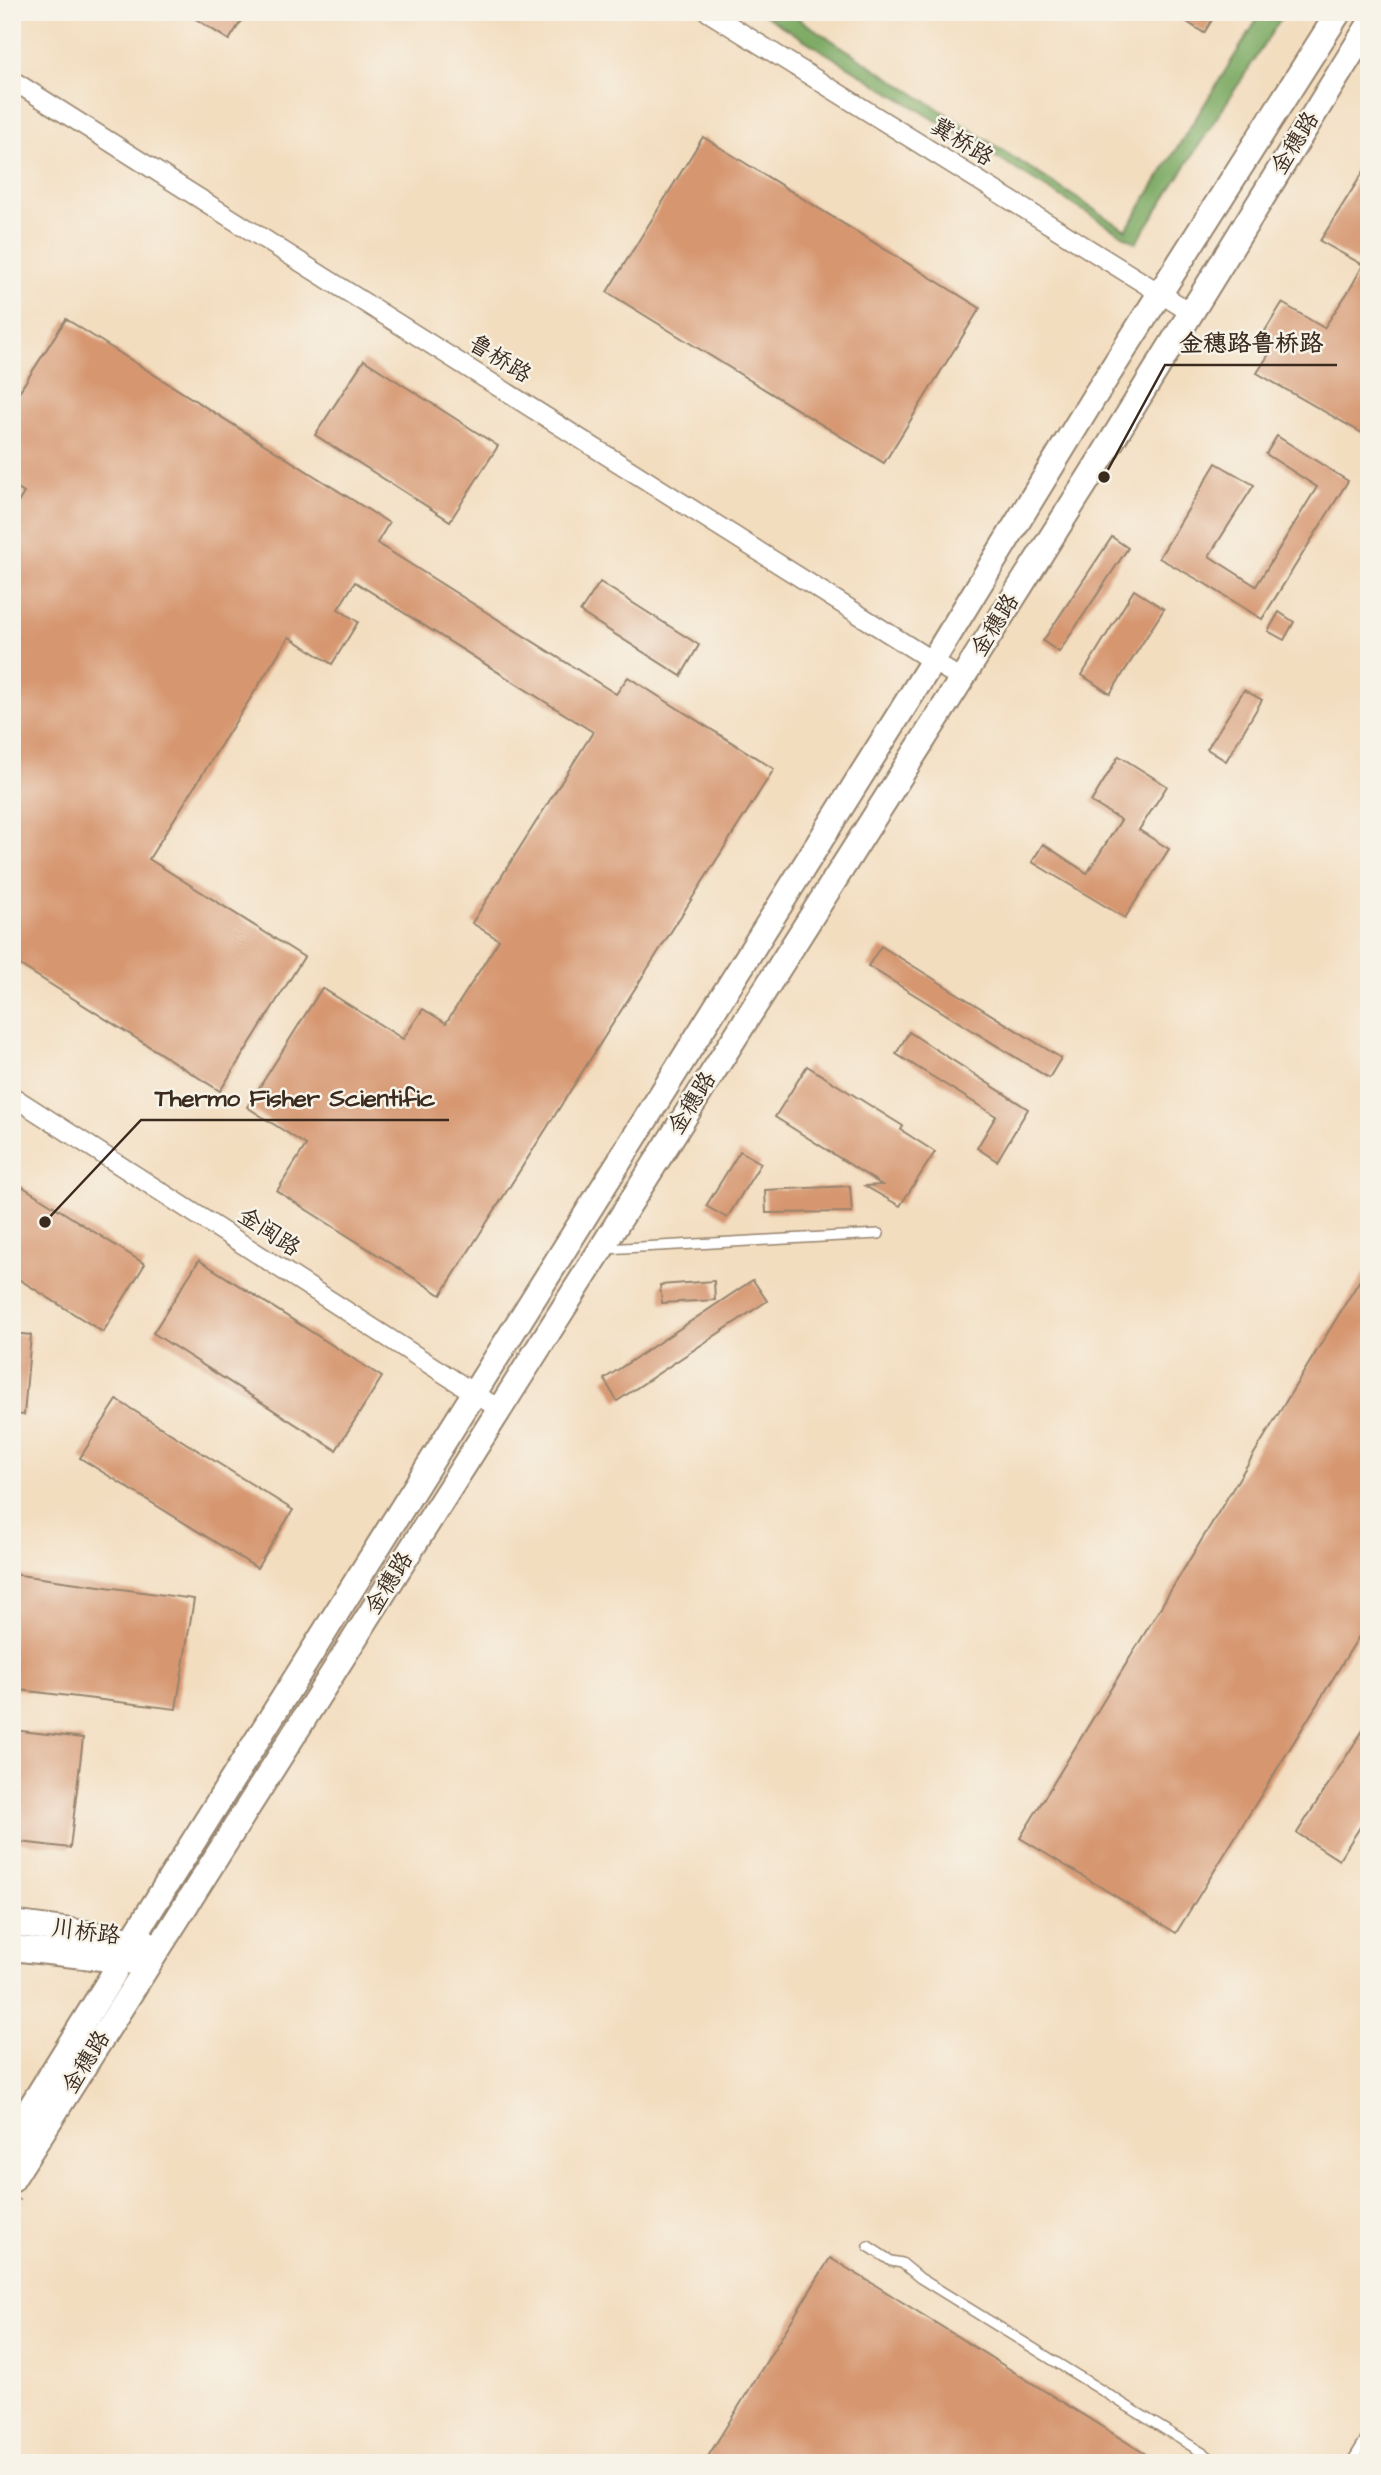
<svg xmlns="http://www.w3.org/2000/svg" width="1381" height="2475" font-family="'Architects Daughter','LXGW WenKai TC',sans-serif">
<rect width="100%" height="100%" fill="#f7f3e8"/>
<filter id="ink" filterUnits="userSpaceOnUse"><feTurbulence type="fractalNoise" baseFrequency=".0143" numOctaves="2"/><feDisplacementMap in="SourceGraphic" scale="14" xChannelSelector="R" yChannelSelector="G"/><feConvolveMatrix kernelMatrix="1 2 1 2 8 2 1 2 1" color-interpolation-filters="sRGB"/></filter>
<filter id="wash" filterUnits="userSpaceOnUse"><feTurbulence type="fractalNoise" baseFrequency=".00686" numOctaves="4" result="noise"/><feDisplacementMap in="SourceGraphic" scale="28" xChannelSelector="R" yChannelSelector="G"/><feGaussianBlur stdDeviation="1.57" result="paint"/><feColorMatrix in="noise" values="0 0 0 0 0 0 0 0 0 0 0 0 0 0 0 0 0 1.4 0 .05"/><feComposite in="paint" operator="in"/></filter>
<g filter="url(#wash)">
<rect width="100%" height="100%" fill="#f3ddbf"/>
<path fill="#7aa962" stroke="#5a6a40" stroke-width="2" d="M759 12H788L1126 230 1262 12H1285L1136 243Z"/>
<g id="blocks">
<g fill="#d6966f">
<path d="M185 12H247L229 40Z"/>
<path d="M1172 12H1217L1204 33Z"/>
<path d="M703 137 980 308 884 463 607 292Z"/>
<path d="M1369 163V437L1257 373 1271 351 1257 344 1282 303 1324 328 1350 289 1363 265 1320 241Z"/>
<path d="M66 319 389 523 377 543 616 694 628 677 774 769 441 1295 277 1191 306 1145 247 1107 322 988 403 1039 423 1009 446 1023 499 940 472 923 593 732 355 582 338 609 358 622 332 664 289 637 149 859 304 957 220 1091 12 960V512L24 493 12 485V403Z"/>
<path d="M364 360 498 446 450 521 315 435Z"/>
<path d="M1277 436 1348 481 1262 619 1204 583 1159 558 1216 463 1254 485 1209 556 1256 586 1317 487 1266 454Z"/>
<path d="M1112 537 1128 548 1059 652 1043 641Z"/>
<path d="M600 582 699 645 681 676 580 612Z"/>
<path d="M1134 590 1164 609 1110 694 1082 675Z"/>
<path d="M1279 612 1294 622 1284 640 1268 631Z"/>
<path d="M1244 690 1262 700 1226 761 1207 749Z"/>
<path d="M1119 756 1167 786 1139 830 1169 849 1125 918 1032 862 1043 844 1087 873 1121 820 1091 802Z"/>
<path d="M881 946 1061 1058 1049 1078 868 966Z"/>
<path d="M909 1032 1028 1109 997 1161 977 1148 996 1116 896 1054Z"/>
<path d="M807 1066 903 1126 901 1130 935 1152 900 1206 865 1186 882 1185 775 1117Z"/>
<path d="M740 1151 761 1163 727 1218 706 1206Z"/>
<path d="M12 1180 145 1264 103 1332 12 1275Z"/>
<path d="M850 1186 852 1212 766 1213 765 1190Z"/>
<path d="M199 1260 382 1377 336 1450 153 1333Z"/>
<path d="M1369 1265V1620L1176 1933 1020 1838Z"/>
<path d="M753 1280 767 1301 617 1401 604 1379Z"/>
<path d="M714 1281 715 1300 662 1303 660 1285Z"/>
<path d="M12 1333 31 1335 24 1415 12 1414Z"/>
<path d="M117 1400 293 1510 257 1568 80 1458Z"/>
<path d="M12 1574 194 1599 176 1709 12 1689Z"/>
<path d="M1369 1721V1813L1339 1860 1297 1833Z"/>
<path d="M12 1730 83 1738 70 1848 12 1841Z"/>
<path d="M830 2258 875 2285 1160 2463H704Z"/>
</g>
</g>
</g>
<g filter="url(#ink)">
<use href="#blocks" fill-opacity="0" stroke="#97846e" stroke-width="2"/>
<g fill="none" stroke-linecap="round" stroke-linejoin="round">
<defs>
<g id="lane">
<path d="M605 1249 879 1234"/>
<path d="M868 2246 891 2261 902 2263 920 2278 1219 2463"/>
<path d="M1351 2463 1369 2434"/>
</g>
<g id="street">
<path d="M708 12 1190 312"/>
<path d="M12 80 961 679"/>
<path d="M12 1096 499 1409"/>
</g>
<g id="secondary">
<path d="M12 1923 145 1941"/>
<path d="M12 1948 137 1962"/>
<path d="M12 2137 111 1978 133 1938 932 662 1094 397 1339 12"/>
<path d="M12 2180 1092 473 1369 25"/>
</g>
</defs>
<use href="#lane" stroke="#97846e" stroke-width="12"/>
<use href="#street" stroke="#97846e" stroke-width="21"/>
<use href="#secondary" stroke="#97846e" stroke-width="28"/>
<path stroke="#97846e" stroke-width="3.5" stroke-dasharray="2 5" stroke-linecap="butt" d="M12 2212 20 2199"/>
<use href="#lane" stroke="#fff" stroke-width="9"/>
<use href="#street" stroke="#fff" stroke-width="18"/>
<use href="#secondary" stroke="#fff" stroke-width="24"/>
</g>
</g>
<g text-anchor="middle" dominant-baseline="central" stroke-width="5" stroke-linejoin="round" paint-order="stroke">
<g font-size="23" fill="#3b2a1e" stroke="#f7f3e8">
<text transform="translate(962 142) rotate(32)">冀桥路</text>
<text transform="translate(1295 143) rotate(-58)">金穗路</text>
<text transform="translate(500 359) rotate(32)">鲁桥路</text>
<text transform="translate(995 625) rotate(-58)">金穗路</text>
<text transform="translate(692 1103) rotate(-58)">金穗路</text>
<text transform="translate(269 1232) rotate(33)">金闽路</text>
<text transform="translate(389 1583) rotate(-58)">金穗路</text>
<text transform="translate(86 1932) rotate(7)">川桥路</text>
<text transform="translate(86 2062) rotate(-58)">金穗路</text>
</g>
</g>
<path fill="none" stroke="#3b2a1e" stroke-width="2.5" d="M1104 477L1165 365H1337M45 1222L141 1120H449"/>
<g fill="#3b2a1e" stroke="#f7f3e8" stroke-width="2.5">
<circle cx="1104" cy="477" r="7"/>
<circle cx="45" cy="1222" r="7"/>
</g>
<g font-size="24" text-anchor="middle" font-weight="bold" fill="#3b2a1e" stroke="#f7f3e8" stroke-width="5" stroke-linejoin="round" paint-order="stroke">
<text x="1251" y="351">金穗路鲁桥路</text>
<text x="295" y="1106">Thermo Fisher Scientific</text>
</g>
<rect width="1381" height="2475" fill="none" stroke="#f7f3e8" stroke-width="42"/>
</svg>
